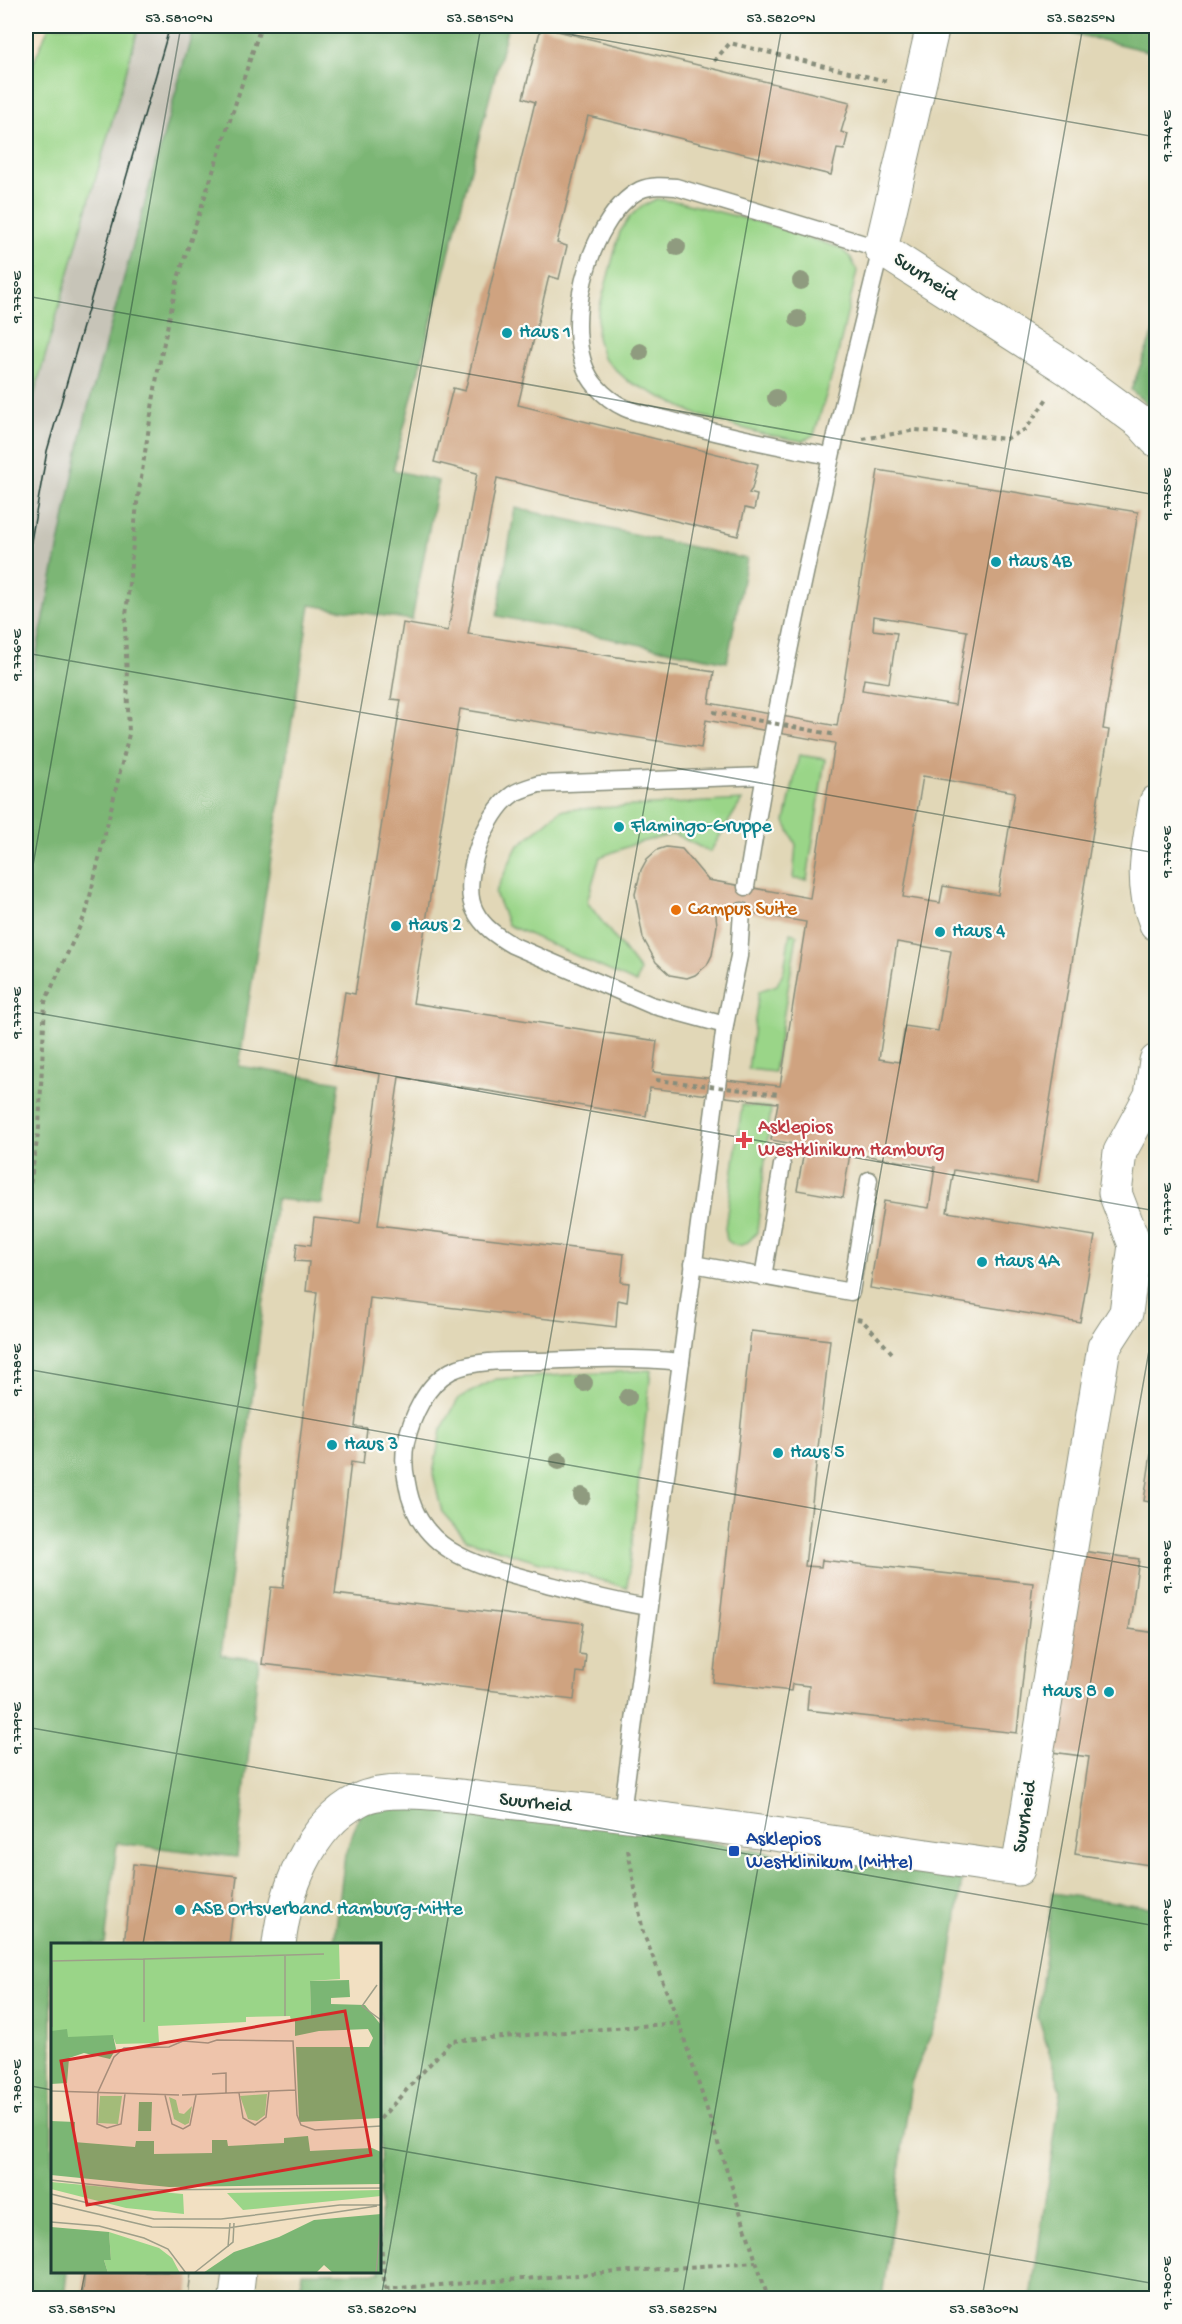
<svg xmlns="http://www.w3.org/2000/svg" width="1182" height="2324" font-family="'Gochi Hand',sans-serif">
<rect width="100%" height="100%" fill="#fdfcf7"/>
<filter id="ink" filterUnits="userSpaceOnUse"><feTurbulence type="fractalNoise" baseFrequency=".0167" numOctaves="2"/><feDisplacementMap in="SourceGraphic" scale="12" xChannelSelector="R" yChannelSelector="G"/><feConvolveMatrix kernelMatrix="1 2 1 2 8 2 1 2 1" color-interpolation-filters="sRGB"/></filter>
<filter id="wash" filterUnits="userSpaceOnUse"><feTurbulence type="fractalNoise" baseFrequency=".008" numOctaves="4" result="noise"/><feDisplacementMap in="SourceGraphic" scale="24" xChannelSelector="R" yChannelSelector="G"/><feGaussianBlur stdDeviation="1.35" result="paint"/><feColorMatrix in="noise" values="0 0 0 0 0 0 0 0 0 0 0 0 0 0 0 0 0 1.4 0 .05"/><feComposite in="paint" operator="in"/></filter>
<g filter="url(#wash)">
<rect width="100%" height="100%" fill="#f2e0c2"/>
<path fill="#e1d7b7" d="M508 26H1156V2245L1147 2298H64L67 2272H380V1944H105L117 1843 237 1857 259 1660 221 1655 276 1199 322 1204 340 1082 239 1067 310 605 412 620 393 470Z"/>
<path fill="#c7c4b8" d="M139 26H194L85 418 26 705V433L31 406Z"/>
<g fill="#9ad588" stroke="#5c895e" stroke-width="1.5">
<path d="M49 26H139L31 406 26 433V80Z"/>
<path d="M656 199 680 202 770 225 840 248 851 258 857 271 836 362 814 435 802 441 759 433 698 415 628 381 603 358 597 337 598 313 620 232 629 218 639 208Z"/>
<path d="M799 755 825 759 807 880 793 879 796 845 785 822Z"/>
<path d="M742 800 710 852 674 834 637 843 600 857 587 902 640 971 636 983 508 925 495 893 517 847 561 810Z"/>
<path d="M790 933 797 935 774 1072 748 1069 759 991 777 985 784 970Z"/>
<path d="M742 1105 771 1108 757 1232C748 1244 739 1251 727 1240L725 1228Z"/>
<path d="M651 1370 627 1588 467 1540 442 1512 433 1474 441 1430 459 1398 496 1379Z"/>
</g>
<g fill="#7bb674" stroke="#4d7a54" stroke-width="1.5">
<path d="M194 26H508L393 470 438 481 412 620 310 605 239 1066 340 1082 322 1204 276 1199 221 1655 259 1660 237 1857 117 1843 105 1944H52V2272H67L64 2298H26V705L85 418Z"/>
<path d="M1042 26H1156V53Z"/>
<path d="M1156 325V412L1131 390Z"/>
<path d="M515 508 747 559 727 662 497 616Z"/>
<path d="M363 1805 423 1806 619 1824 750 1850 962 1880 945 2000 911 2083 882 2298H300L302 2272H380V1944H334L345 1855Z"/>
<path d="M1052 1893 1156 1908V2298H1031L1061 2091 1038 2017Z"/>
</g>
<g id="blocks">
<g fill="#cfa380" fill-rule="evenodd">
<path d="M541 27 850 102 841 132 848 134 844 150 837 149 831 175 588 116 557 243 567 246 559 279 549 276 518 405 758 464 752 489 749 493 757 495 754 510 745 508 738 536 497 478 468 634 714 672 709 703 837 726 878 470 1138 512 1103 729 1109 730 1037 1183 954 1170 947 1212 1095 1236 1080 1322 870 1288 884 1201 929 1208 935 1167 850 1153 843 1198 797 1190 805 1146 771 1140 778 1103 650 1088 646 1116 399 1077 378 1225 624 1254 621 1282 629 1283 627 1302 618 1300 616 1327 370 1298 355 1427 367 1428 363 1464 351 1462 335 1594 583 1623 579 1654 586 1655 584 1673 577 1672 574 1700 262 1664 271 1587 283 1588 317 1292 306 1291 309 1262 295 1261 297 1243 311 1245 314 1218 360 1223 380 1074 334 1066 345 992 355 994 401 700 391 699 403 623 448 631 477 473 434 462 453 388 465 391 535 102 523 98ZM874 616 967 631 955 705 862 690 864 679 889 683 897 633 873 630ZM460 709 701 748 706 720 835 743 810 898 708 880 682 849 666 847 657 850 647 859 641 870 635 894 643 938 656 962 670 975 687 978 695 975 707 965 712 955 717 925 715 907 806 922 780 1086 653 1072 657 1041 413 1003ZM923 776 1015 792 998 895 943 886 940 903 903 897ZM897 942 951 951 938 1031 905 1026 899 1062 879 1059Z"/>
<path d="M751 1331 830 1340 805 1566 821 1567 822 1560 1033 1583 1017 1733 807 1710 809 1686 792 1684 791 1691 713 1682Z"/>
<path d="M1155 1427 1156 1428V1503L1144 1501Z"/>
<path d="M1082 1551 1139 1559 1129 1629 1156 1633V1866L1075 1854 1089 1757 1052 1752Z"/>
<path d="M133 1864 237 1876 229 1944H124Z"/>
<path d="M85 2272H191L188 2298H82Z"/>
</g>
</g>
</g>
<g filter="url(#ink)">
<use href="#blocks" fill-opacity="0" stroke="#888e7b" stroke-width="1.5"/>
<g fill="none" stroke-linecap="round" stroke-linejoin="round">
<defs>
<g id="service">
<path d="M746 887C780 672 828 460 881 249L676 187C664 186 651 185 640 190 588 217 556 340 596 386 603 394 614 403 625 408 638 414 655 416 669 420 722 435 776 446 830 456"/>
<path d="M725 1025 651 1005 512 945C497 936 483 927 475 911 459 881 486 812 513 794 521 789 530 787 539 784L766 776"/>
<path d="M693 1264 851 1292 869 1180"/>
<path d="M763 1277 782 1165"/>
<path d="M648 1607C614 1602 581 1593 547 1584 486 1567 418 1557 407 1483 404 1470 403 1456 406 1442 412 1417 426 1384 451 1371 474 1359 514 1361 540 1361 587 1359 634 1357 681 1362"/>
<path d="M622 1813 725 1025 739 956 742 911"/>
</g>
<g id="minor">
<path d="M933 26 881 249 1068 369 1141 423 1156 440"/>
<path d="M1156 802C1149 847 1138 880 1156 924"/>
<path d="M279 1944C285 1892 308 1826 359 1800 390 1783 470 1798 507 1802 678 1818 848 1845 1018 1869L1104 1347 1126 1313 1135 1245 1115 1193 1120 1152 1151 1095 1156 1061"/>
<path d="M236 2298 239 2272"/>
</g>
</defs>
<use href="#service" stroke="#888e7b" stroke-width="19"/>
<use href="#minor" stroke="#888e7b" stroke-width="35"/>
<g stroke="#888e7b" stroke-width="4" stroke-dasharray="4.5 4.5" stroke-linecap="butt">
<path d="M714 61 730 43 886 81"/>
<path d="M863 439 916 430 1006 439 1026 429 1048 397"/>
<path d="M26 1210 39 1128 45 1002 86 913 129 734 125 626 137 503 158 370 178 278 261 26"/>
<path d="M857 1319 862 1320 893 1354"/>
<path d="M628 1850 643 1932 679 2023 768 2298"/>
<path d="M380 2119 451 2041 679 2023"/>
<path d="M380 2232 385 2289 395 2298"/>
<path d="M385 2289 756 2262"/>
</g>
<use href="#service" stroke="#fff" stroke-width="16"/>
<use href="#minor" stroke="#fff" stroke-width="33"/>
<path stroke="#1f3d34" stroke-width="1.5" d="M26 569 47 451 170 26"/>
<g stroke="#888e7b" stroke-width="4" stroke-dasharray="4.5 4.5" stroke-linecap="butt">
<path d="M713 712 836 735"/>
<path d="M656 1080 779 1094"/>
</g>
</g>
<g fill="#8f9b7f">
<circle cx="677" cy="247" r="9"/>
<circle cx="801" cy="281" r="9"/>
<circle cx="798" cy="319" r="9"/>
<circle cx="640" cy="352" r="9"/>
<circle cx="776" cy="398" r="9"/>
<circle cx="584" cy="1383" r="9"/>
<circle cx="628" cy="1397" r="9"/>
<circle cx="559" cy="1461" r="9"/>
<circle cx="582" cy="1496" r="9"/>
</g>
</g>
<path fill="none" stroke="#1f3d34" stroke-width="1.5" stroke-opacity="0.45" d="M523 26 1156 137M26 296 1156 495M26 653 1156 853M26 905 181 26M26 1011 1156 1211M26 1369 1156 1569M26 1727 1156 1926M143 1944 481 26M26 2085 52 2090M380 2147 1156 2284M80 2298 85 2272M381 2298 782 26M682 2298 1083 26M982 2298 1156 1311"/>
<g fill="#0f9aa8" stroke="#fdfcf7" stroke-width="2">
<circle cx="507" cy="333" r="6"/>
<circle cx="996" cy="562" r="6"/>
<circle cx="619" cy="827" r="6"/>
<circle cx="396" cy="926" r="6"/>
<circle cx="940" cy="932" r="6"/>
<circle cx="982" cy="1262" r="6"/>
<circle cx="332" cy="1445" r="6"/>
<circle cx="778" cy="1453" r="6"/>
<circle cx="1109" cy="1692" r="6"/>
<circle cx="180" cy="1910" r="6"/>
</g>
<circle fill="#e8710a" stroke="#fdfcf7" stroke-width="2" cx="676" cy="910" r="6"/>
<path fill="#e0444e" stroke="#fdfcf7" stroke-width="2" d="M741 1131h6v6h6v6h-6v6h-6v-6h-6v-6h6z"/>
<rect fill="#1a4fb4" stroke="#fdfcf7" stroke-width="2" x="728" y="1845" width="12" height="12" rx="3"/>
<g text-anchor="middle" dominant-baseline="central" stroke-width="4.5" stroke-linejoin="round" paint-order="stroke">
<g font-size="20" fill="#1f3d34" stroke="#fdfcf7">
<text transform="translate(925 278) rotate(33)">Suurheid</text>
<text transform="translate(535 1804) rotate(6)">Suurheid</text>
<text transform="translate(1026 1817) rotate(-81)">Suurheid</text>
</g>
<g font-size="20" fill="#0d838f" stroke="#fdfcf7" text-anchor="start">
<text x="519" y="333">Haus 1</text>
<text x="1008" y="562">Haus 4B</text>
<text x="631" y="827">Flamingo-Gruppe</text>
<text x="408" y="926">Haus 2</text>
<text x="952" y="932">Haus 4</text>
<text x="994" y="1262">Haus 4A</text>
<text x="344" y="1445">Haus 3</text>
<text x="790" y="1453">Haus 5</text>
<text x="1097" y="1692" text-anchor="end">Haus 8</text>
<text x="192" y="1910">ASB Ortsverband Hamburg-Mitte</text>
</g>
<g font-size="20" fill="#c56008" stroke="#fdfcf7" text-anchor="start">
<text x="688" y="910">Campus Suite</text>
</g>
<g font-size="20" fill="#be3a42" stroke="#fdfcf7" text-anchor="start">
<text x="758" y="1128">Asklepios<tspan x="758" dy="23">Westklinikum Hamburg</tspan></text>
</g>
<g font-size="20" fill="#164399" stroke="#fdfcf7" text-anchor="start">
<text x="746" y="1840">Asklepios<tspan x="746" dy="23">Westklinikum (Mitte)</tspan></text>
</g>
</g>
<g transform="translate(51 1943)">
<rect width="330" height="330" fill="#f2e0c2"/>
<path d="M0 0 288 1 289 36 259 38 260 75 240 78 239 73 195 74V79L107 83 108 100 65 101 62 93 0 95ZM216 151 214 172 206 178 197 176 189 153ZM49 153H71L67 181 47 180ZM118 154 125 157 128 170 133 171 141 163 138 180 134 182 123 176ZM0 239 132 251 133 271 75 265 0 246ZM330 247V253L192 267 176 250ZM58 289 108 305 121 315 129 330H57L53 317H60Z" fill="#9ad588"/>
<path d="M298 37 299 54 280 55V61L314 62 330 82V175L248 179 245 104H318L322 95 317 86 268 88 244 93V78L260 75 259 38ZM16 86 17 94 62 92 65 106 59 116 33 110 18 115 16 140 0 141V88ZM88 159H101L100 188H87ZM0 178 24 179 23 199 84 204 85 198H103V211L161 210V197H176L177 203 233 200V195L257 193 259 208 321 205 330 209V241L118 244 0 232ZM330 271V330H282L273 322 265 330H152L183 309 228 294 263 277ZM0 284 58 289 60 317H53L57 330H0Z" fill="#7bb674"/>
<path fill="none" stroke="#9e9f89" stroke-width="1.5" d="M234 13V73M326 42 311 63 330 77M93 79V16L273 11M1 84V18L93 16M161 131 175 130V150M0 148 128 152M188 150 192 175 204 182 215 174 218 148M74 151 70 181 56 185 46 181 47 149 63 114 73 105 118 104 132 98 157 100 166 97 242 98 246 172 250 182 264 187 330 183M114 152 121 181 132 186 139 182 145 152M131 152 244 147M0 237 90 247 330 245M0 251 103 276H170M0 260 101 284 177 285M170 276 289 262H330M0 279 48 283 93 295 117 306 135 330M177 285 326 263M177 304 179 280M143 330 182 299 183 280M325 330 330 277"/>
<path fill="#d62828" fill-opacity="0.15" stroke="#d62828" stroke-width="3" d="M294 68 320 212 36 262 10 118Z"/>
<rect width="330" height="330" fill="none" stroke="#1f3d34" stroke-width="3"/>
</g>
<rect width="1182" height="2324" fill="none" stroke="#fdfcf7" stroke-width="66"/>
<rect x="33" y="33" width="1116" height="2258" fill="none" stroke="#1f3d34" stroke-width="2"/>
<g font-size="15" text-anchor="middle" fill="#1f3d34">
<text x="179" y="22">53.5810°N</text>
<text x="480" y="22">53.5815°N</text>
<text x="781" y="22">53.5820°N</text>
<text x="1081" y="22">53.5825°N</text>
<text transform="translate(1166 136) rotate(-90)" y="5">9.774°E</text>
<text transform="translate(16 297) rotate(-90)" y="5">9.775°E</text>
<text transform="translate(1166 494) rotate(-90)" y="5">9.775°E</text>
<text transform="translate(16 655) rotate(-90)" y="5">9.776°E</text>
<text transform="translate(1166 852) rotate(-90)" y="5">9.776°E</text>
<text transform="translate(16 1013) rotate(-90)" y="5">9.777°E</text>
<text transform="translate(1166 1209) rotate(-90)" y="5">9.777°E</text>
<text transform="translate(16 1370) rotate(-90)" y="5">9.778°E</text>
<text transform="translate(1166 1567) rotate(-90)" y="5">9.778°E</text>
<text transform="translate(16 1728) rotate(-90)" y="5">9.779°E</text>
<text transform="translate(1166 1925) rotate(-90)" y="5">9.779°E</text>
<text transform="translate(16 2086) rotate(-90)" y="5">9.780°E</text>
<text transform="translate(1166 2283) rotate(-90)" y="5">9.780°E</text>
<text x="82" y="2313">53.5815°N</text>
<text x="382" y="2313">53.5820°N</text>
<text x="683" y="2313">53.5825°N</text>
<text x="984" y="2313">53.5830°N</text>
</g>
</svg>
